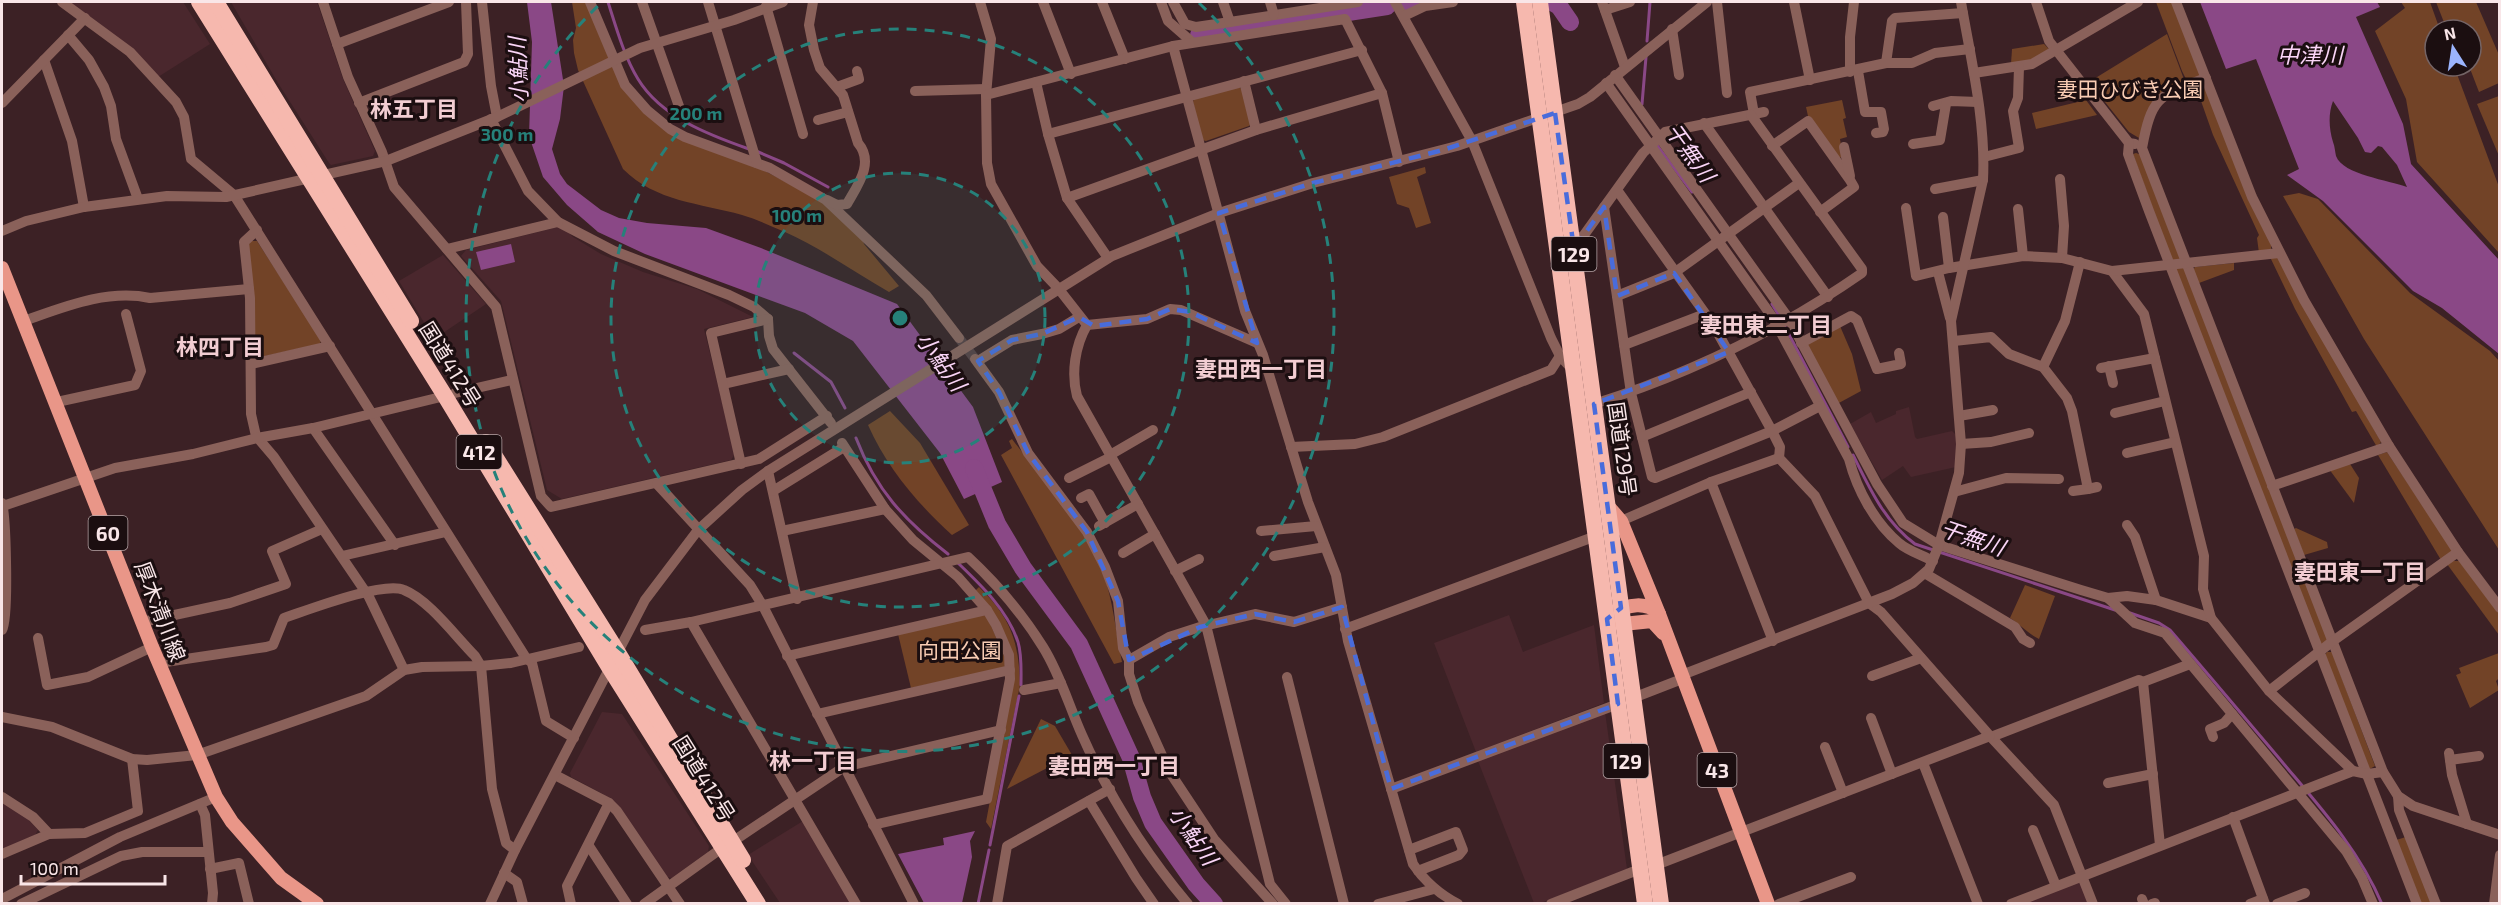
<svg xmlns="http://www.w3.org/2000/svg" width="2501" height="905" font-family="'Exo 2','Noto Sans JP',sans-serif">
<rect width="100%" height="100%" fill="#3c2125"/>
<g fill="#4a272d">
<path d="M70 2H183L210 44 158 77 134 50Z"/>
<path d="M231 2H317L343 79 375 151 373 156 331 165 329 163 278 83Z"/>
<path d="M562 226 573 237 601 254 643 272 697 289 753 317 704 329 735 454 731 460 562 499 547 490 501 301 461 256 466 250Z"/>
<path d="M443 255 486 304 434 339 399 281Z"/>
<path d="M1909 407 1915 437 1917 439 1952 431 1956 435V467L1911 477 1903 466 1882 480 1850 424 1871 412 1876 423 1896 414V411Z"/>
<path d="M1509 615 1523 652 1594 625 1604 703 1476 752 1434 643Z"/>
<path d="M602 712 622 714 709 846 708 852 672 878 667 877 603 794 571 777 570 773Z"/>
<path d="M1605 712 1627 869 1541 903H1534L1478 761Z"/>
<path d="M2 802 24 815 38 830 35 835 2 849Z"/>
<path d="M803 821 851 903H780L748 855Z"/>
<path d="M2075 880 2082 883 2090 904H2017Z"/>
</g>
<g fill="#724327">
<path d="M572 2H587L608 56 665 129 759 168 822 201 862 238 864 244 899 286 889 292C856 273 819 247 785 232 771 226 756 219 742 215 700 203 656 202 623 169L578 70 574 53 573 40 576 28Z"/>
<path d="M2156 2H2172L2202 77 2188 83 2182 71Z"/>
<path d="M2401 2H2430L2440 30H2435V66H2454L2499 187V253L2417 162 2406 99 2375 31 2405 8Z"/>
<path d="M2436 2H2476L2499 55V83L2479 92 2469 66H2471V30H2447Z"/>
<path d="M2167 34 2185 82C2154 89 2151 112 2139 138L2129 132 2089 82Z"/>
<path d="M2044 44 2049 49 2031 60 2011 64 2012 49Z"/>
<path d="M2202 81 2271 245V249L2259 253 2257 238 2259 235 2213 135 2195 84Z"/>
<path d="M1238 87 1242 89 1251 123 1249 126 1206 141 1202 140 1193 102 1194 98Z"/>
<path d="M2499 96H2500L2499 156 2477 104Z"/>
<path d="M1842 100 1846 118 1843 119 1847 137 1840 139 1843 157 1838 158 1808 116 1806 107Z"/>
<path d="M2086 100 2097 115 2036 129 2032 113Z"/>
<path d="M2136 153 2142 155 2181 261 2172 262 2133 154Z"/>
<path d="M1425 167 1426 173 1417 177 1431 223 1416 228 1409 208 1397 204 1389 177Z"/>
<path d="M2299 193 2318 199 2410 293 2490 351 2499 361V550L2364 339 2283 196Z"/>
<path d="M250 241H257L321 340 320 344 256 358 254 356 248 248Z"/>
<path d="M2270 257 2278 258 2381 442 2377 447 2356 411 2352 412 2295 309Z"/>
<path d="M2234 263V270L2199 283 2193 270 2195 267Z"/>
<path d="M2184 267 2329 639 2323 646 2319 643 2174 268Z"/>
<path d="M1840 326 1852 354 1861 391 1837 404 1806 348 1809 343Z"/>
<path d="M890 411 920 443 969 525 952 535C917 503 887 468 868 425Z"/>
<path d="M1012 439C1042 479 1086 524 1103 572 1113 601 1116 632 1122 662L1114 664 1001 455 1012 448 1009 441Z"/>
<path d="M2387 452 2452 550 2451 554 2441 560 2378 455Z"/>
<path d="M2350 464 2359 478 2354 503 2329 469Z"/>
<path d="M2296 528 2327 542 2328 548 2304 555 2294 529Z"/>
<path d="M2452 561H2460L2499 612V635L2447 564Z"/>
<path d="M2025 585 2055 596 2039 639C2027 633 2021 625 2010 618Z"/>
<path d="M979 587C1011 618 1019 642 1020 685L991 829 986 822 1010 693 1012 657 975 591Z"/>
<path d="M983 615 987 616 1007 663 1003 668 911 688 898 634Z"/>
<path d="M2327 652H2332L2375 766 2368 770 2325 655Z"/>
<path d="M2499 653V678L2496 681 2499 690 2470 708 2456 675 2461 673 2459 668Z"/>
<path d="M1041 719 1055 726 1072 755 1007 789Z"/>
<path d="M2406 837 2433 903H2421L2396 840Z"/>
</g>
<g fill="#8a4886" fill-rule="evenodd">
<path d="M527 2H551L564 86 560 119 552 149 560 174 567 184 601 210 619 218 647 223 706 228 761 248 897 304 973 407 1002 482 964 499 940 453 853 341 805 313 645 254 598 232 567 205 543 177 529 136 532 42Z"/>
<path d="M2200 2H2377L2380 7 2356 17 2403 124 2411 164 2499 260V354L2442 308 2413 291 2323 201 2287 175 2299 169 2256 59 2226 69ZM2333 101 2358 138 2365 152 2371 153 2378 146 2382 147 2397 165 2407 187C2389 180 2343 175 2336 156 2335 152 2335 147 2333 142 2329 129 2328 114 2333 101Z"/>
<path d="M511 244 515 262 481 270 476 252Z"/>
<path d="M975 831 970 841 972 857 962 903H924L898 854 944 845 943 838Z"/>
</g>
<g fill="none" stroke-linecap="round" stroke-linejoin="round">
<g stroke="#8a4886" stroke-width="3">
<path d="M608 2C616 27 624 56 638 79 661 117 709 135 749 149"/>
<path d="M1647 41 1650 2"/>
<path d="M1642 104 1646 57"/>
<path d="M1656 144 1692 192"/>
<path d="M756 151 784 163 828 187"/>
<path d="M1772 304 1781 319"/>
<path d="M1784 325 1848 447"/>
<path d="M794 353 831 382 845 408"/>
<path d="M856 438C876 490 904 520 948 554"/>
<path d="M1853 455C1870 489 1884 521 1915 544L2115 610"/>
<path d="M958 563C981 585 1008 611 1018 642 1022 655 1021 671 1021 685"/>
<path d="M2130 613 2159 623 2170 630C2208 674 2245 718 2283 763 2320 807 2359 850 2382 904"/>
<path d="M990 845 1019 696"/>
<path d="M978 904 989 850"/>
</g>
<g stroke="#8a4886" stroke-width="18">
<path d="M1406 3 1415 2"/>
<path d="M1554 3 1559 6 1570 22"/>
<path d="M1199 35 1387 6"/>
<path d="M974 468 997 524 1023 568 1079 644 1131 758 1142 797 1153 823 1196 884 1214 904"/>
</g>
<path stroke="#583f42" stroke-width="10" stroke-dasharray="10 5" stroke-linecap="butt" d="M959 338 975 359"/>
<g stroke="#8a615a" stroke-width="10">
<path d="M62 2 130 52 176 102 184 117 191 159 234 195 526 658 532 663 546 721 574 738"/>
<path d="M323 2 348 77 382 152 394 187 496 307 541 496 551 507 759 459 827 416"/>
<path d="M482 2 491 86 497 117"/>
<path d="M590 2 625 85 647 110 670 129 685 137 770 168 826 200 926 295 959 338"/>
<path d="M642 2 680 109"/>
<path d="M708 2 757 163"/>
<path d="M813 2 809 25 814 50 820 68 843 95 858 143C875 163 857 186 847 204L837 205 827 200"/>
<path d="M980 2 991 39 986 95 987 163 991 184 1037 266 1058 288 1087 325 1147 319 1170 309 1181 310 1257 343"/>
<path d="M1043 2 1071 74"/>
<path d="M1102 2 1125 59"/>
<path d="M1161 2 1168 21 1192 42"/>
<path d="M1173 2 1185 24 1196 27 1230 22"/>
<path d="M1223 2 1230 22 1358 2"/>
<path d="M1270 2 1274 15"/>
<path d="M1395 2 1472 141 1551 338 1560 356 1573 370"/>
<path d="M1602 2 1625 67"/>
<path d="M1717 2 1727 93"/>
<path d="M1794 2 1810 80"/>
<path d="M2036 2 2049 41 2129 143 2135 144"/>
<path d="M2176 2 2252 197 2304 300 2389 446 2458 552 2500 608"/>
<path d="M766 6 803 134"/>
<path d="M1605 10 1630 2"/>
<path d="M1404 16 1425 6 1453 2"/>
<path d="M1672 29 1679 75"/>
<path d="M68 35 89 60 104 87 111 106 116 139 138 199"/>
<path d="M337 44 449 2"/>
<path d="M1173 46 1245 311 1263 355 1308 502 1336 575 1348 641 1413 864C1425 882 1439 894 1458 904"/>
<path d="M44 60 72 141 84 207"/>
<path d="M1886 63 1892 21 1895 18 1963 13"/>
<path d="M1858 71 1865 112H1881L1884 129 1883 132 1876 133"/>
<path d="M1850 72V37L1854 2"/>
<path d="M1974 73 2032 64 2138 2"/>
<path d="M1615 75 1789 319 1877 484 1903 523 1939 545 2081 590 2108 598 2127 596 2156 600 2211 618"/>
<path d="M2206 78C2159 96 2152 95 2142 148L2383 772 2398 796 2413 806 2500 835"/>
<path d="M1244 81 1256 130"/>
<path d="M1036 82 1048 134 1067 198 1108 258"/>
<path d="M1606 83 1773 318 1849 459C1857 490 1875 523 1899 543 1908 551 1922 555 1933 561"/>
<path d="M837 87 859 79 857 71"/>
<path d="M915 91 986 89"/>
<path d="M986 95 1173 46 1345 19 1382 93 1399 162"/>
<path d="M2 103 85 18"/>
<path d="M359 103 464 62 468 54 466 2"/>
<path d="M1933 106 1951 101 1978 102"/>
<path d="M1754 114 1750 92 1886 63H1912L1935 53 1970 49"/>
<path d="M491 119 528 191 558 222 614 251 729 295 754 307 768 319"/>
<path d="M818 120 848 112"/>
<path d="M1704 123 1828 297"/>
<path d="M1048 134 1362 50"/>
<path d="M2129 143 2128 154 2149 211 2417 904"/>
<path d="M1913 144 1940 140 1946 104"/>
<path d="M1772 146 1808 121 1850 180 1854 187 1820 212"/>
<path d="M1844 147 1850 176"/>
<path d="M1984 157 2019 148 2013 111 2018 98 2019 67"/>
<path d="M2060 179 2064 226 2062 258"/>
<path d="M1935 189 1983 180"/>
<path d="M1617 190 1714 326 1772 431 1780 447 1779 458 1815 496 1869 603 1881 612 1990 736 2054 805 2093 904"/>
<path d="M1067 198 1256 130 1382 93"/>
<path d="M1604 207 1631 393 1652 477 1655 478 1772 431 1820 406"/>
<path d="M1906 208 1916 276 1949 268 2023 256 2062 258 2112 271 2144 314 2204 556 2203 589 2211 618 2269 691 2353 771"/>
<path d="M2018 209 2023 256"/>
<path d="M1943 217 1949 268"/>
<path d="M257 230 244 242 250 298 251 414 256 436 274 457 369 597 404 670"/>
<path d="M2 231 26 221 84 207 167 196 226 197 386 161 497 117 640 48 734 20 783 2"/>
<path d="M1573 243 1584 235 1643 153 1665 132 1764 112"/>
<path d="M447 249 558 222"/>
<path d="M2112 271 2279 253"/>
<path d="M1938 272 1950 318"/>
<path d="M1617 296 1674 273 1799 183"/>
<path d="M768 319 769 336 773 349 831 423"/>
<path d="M24 321C64 307 107 289 150 298L249 289"/>
<path d="M1087 325C1075 346 1071 373 1077 396L1206 625 1270 884 1286 904"/>
<path d="M1954 341 1991 337 2009 354 2043 367 2067 398 2072 411 2088 489 2097 487"/>
<path d="M1801 343 1851 316 1857 320 1877 369 1901 364 1899 353"/>
<path d="M1624 345 1705 314"/>
<path d="M975 359 999 392 1028 453 1087 532 1105 567 1118 601 1123 648 1129 660V674L1138 702 1169 771 1214 839 1273 904"/>
<path d="M978 361 1012 340 1042 334 1059 329 1079 317"/>
<path d="M251 364 330 346"/>
<path d="M2109 366 2113 383"/>
<path d="M2043 367 2065 321 2080 262"/>
<path d="M2101 368 2155 358"/>
<path d="M723 384 789 369"/>
<path d="M455 393 512 380"/>
<path d="M57 402 135 385 141 371 126 314"/>
<path d="M1594 404C1689 374 1780 330 1862 273V269L1751 115"/>
<path d="M2115 413 2165 401"/>
<path d="M1959 416 1993 410"/>
<path d="M313 428 395 545"/>
<path d="M1642 437 1751 392"/>
<path d="M842 443 885 509 913 540 958 577 987 610 996 625 1009 655 1010 679 987 799 873 825"/>
<path d="M1961 444 1991 442 2029 433"/>
<path d="M1291 447 1355 444 1383 437 1551 370 1560 356"/>
<path d="M2127 453 2175 442"/>
<path d="M1110 455 1153 430"/>
<path d="M741 464 711 333 768 319"/>
<path d="M768 471 797 599"/>
<path d="M1069 478 1111 457"/>
<path d="M1711 482 1773 641"/>
<path d="M657 484 750 585 763 606 914 904"/>
<path d="M2272 486 2389 446"/>
<path d="M773 491 844 447"/>
<path d="M2073 491 2088 489"/>
<path d="M1954 492 2006 478 2059 479"/>
<path d="M1081 498 1089 494 1105 523"/>
<path d="M2 503C6 519 9 618 2 630"/>
<path d="M3 506 115 468 193 454 257 438 313 428 445 396"/>
<path d="M1621 521 1711 482 1779 458"/>
<path d="M2127 525 2135 537 2156 600"/>
<path d="M1099 526 1138 504"/>
<path d="M782 531 885 509"/>
<path d="M1261 531 1316 526"/>
<path d="M1123 553 1155 534"/>
<path d="M342 556 446 532"/>
<path d="M1274 556 1325 547"/>
<path d="M1175 571 1199 559"/>
<path d="M1926 574 2015 627 2023 639 2030 643"/>
<path d="M2108 598 2135 623 2165 633 2346 851 2362 878 2373 904"/>
<path d="M142 622 230 603 286 584 272 551 322 529"/>
<path d="M1345 629 1596 536"/>
<path d="M645 630 691 622"/>
<path d="M38 638 47 685 88 677 152 647"/>
<path d="M787 656 987 610"/>
<path d="M1129 660 1169 637 1200 627 1255 614 1294 622 1342 607"/>
<path d="M159 663 266 647 273 645 284 618C308 610 383 581 404 590 429 600 456 637 475 656L481 666 492 789 506 843 515 850"/>
<path d="M1872 676 1921 658"/>
<path d="M1287 677 1344 904"/>
<path d="M2143 682 2190 664"/>
<path d="M1024 690 1061 683"/>
<path d="M2269 691 2333 641 2458 552"/>
<path d="M1633 698 1682 679 1687 673 1892 594 1913 583 1929 569 1939 545 1959 473 1961 444 1951 321 1983 180C1986 121 1971 60 1961 2"/>
<path d="M817 714 1010 670"/>
<path d="M2 717 52 727 132 759 147 760 197 755 366 696 404 670 422 667 481 666 511 663 579 647"/>
<path d="M1871 718 1892 774"/>
<path d="M1991 737 2139 680 2143 682 2160 845"/>
<path d="M2213 737 2210 729 2224 723 2232 714"/>
<path d="M1825 747 1843 793"/>
<path d="M2449 753 2452 775 2467 824"/>
<path d="M2450 760 2479 756"/>
<path d="M1923 763 1978 904"/>
<path d="M555 775 609 803 617 811 680 904"/>
<path d="M2108 783 2153 774"/>
<path d="M1391 789 1618 704"/>
<path d="M2398 796 2399 810 2436 904"/>
<path d="M2 797 33 817 49 834"/>
<path d="M1089 801 1136 878 1154 904"/>
<path d="M200 804 205 815 213 893 212 904"/>
<path d="M2233 817 2265 904"/>
<path d="M2033 830 2056 886"/>
<path d="M732 842 844 767 1001 730"/>
<path d="M589 846 627 904"/>
<path d="M1409 850 1456 832 1463 850 1459 855 1418 871"/>
<path d="M2 854 49 834 85 833 138 811 132 759"/>
<path d="M1656 865 1990 736"/>
<path d="M210 869 239 863 249 904"/>
<path d="M504 873 517 882 523 904"/>
<path d="M2 899 120 837 216 797"/>
<path d="M2142 899 2144 904"/>
<path d="M21 904 121 856 142 852H208"/>
<path d="M490 904 515 850 645 600 698 530 742 490 768 471 1112 256 1219 213 1313 183 1457 146 1578 104 1590 97 1707 2"/>
<path d="M571 904 567 886 609 803"/>
<path d="M644 904 722 848"/>
<path d="M856 904 691 622 968 557C997 584 1022 613 1043 647 1060 674 1069 706 1082 735 1109 796 1145 853 1188 904"/>
<path d="M997 904 1007 846 1110 789"/>
<path d="M1378 904 1434 889"/>
<path d="M1551 904 1640 869"/>
<path d="M1779 904 1851 877"/>
<path d="M2011 904 2353 771 2367 774 2383 772"/>
<path d="M2152 904 2155 903"/>
<path d="M2250 904 2263 899"/>
<path d="M2277 904 2305 893"/>
<path d="M2494 904 2500 855"/>
</g>
<g stroke="#e99688" stroke-width="14">
<path d="M2 268 152 647 216 797 232 822 281 878 317 904"/>
<path d="M1608 506 1621 521 1659 614 1768 904"/>
<path d="M1613 614C1627 604 1647 601 1659 614"/>
<path d="M1616 622 1623 624 1652 621 1663 633"/>
</g>
<g stroke="#f6b8ae" stroke-width="16">
<path d="M199 2 445 396 609 667 758 904"/>
<path d="M216 2 411 321"/>
<path d="M1524 2 1645 904"/>
<path d="M1540 2 1661 904"/>
<path d="M486 442 617 651 743 860"/>
</g>
</g>
<path fill="none" stroke="#496cdb" stroke-width="4.5" stroke-dasharray="12 8" stroke-linejoin="round" d="M1555 113 1574 249 1604 207 1617 296 1674 273 1729 352 1594 404 1621 608 1607 619 1618 704 1391 789 1342 607 1294 622 1255 614 1200 627 1129 660 1118 601 1087 532 1028 453 999 392 978 361 1012 340 1042 334 1079 317 1094 326 1147 319 1170 309 1190 312 1257 343 1219 213 1313 183 1443 150Z"/>
<circle cx="900" cy="318" r="145" fill="#26817a" fill-opacity=".12"/>
<g fill="none" stroke="#26817a" stroke-width="3" stroke-dasharray="10 8">
<circle cx="900" cy="318" r="145"/>
<circle cx="900" cy="318" r="289"/>
<path d="M1199 3A434 434 0 1 1 601 3"/>
</g>
<g text-anchor="middle" dominant-baseline="central" stroke-width="6" stroke-linejoin="round" paint-order="stroke">
<g fill="#1b0e10" stroke="#b6a5a7" stroke-width="1.5">
<rect x="1551.5" y="237" width="45" height="34" rx="4.5"/>
<rect x="456.5" y="435" width="45" height="34" rx="4.5"/>
<rect x="88.5" y="516" width="39" height="34" rx="4.5"/>
<rect x="1603.5" y="744" width="45" height="34" rx="4.5"/>
<rect x="1697.5" y="753" width="39" height="34" rx="4.5"/>
</g>
<g font-size="20" font-weight="bold" fill="#f9e6e8">
<text x="1574" y="254">129</text>
<text x="479" y="452">412</text>
<text x="108" y="533">60</text>
<text x="1626" y="761">129</text>
<text x="1717" y="770">43</text>
</g>
<g font-size="21" fill="#f9ccb3" stroke="#1b0e10">
<text x="2130" y="88">妻田ひびき公園</text>
<text x="960" y="649">向田公園</text>
</g>
<g font-size="21" fill="#f9e6e8" stroke="#1b0e10">
<text transform="translate(451 364) rotate(58)">国道412号</text>
<text transform="translate(1623 449) rotate(82)">国道129号</text>
<text transform="translate(161 611) rotate(69)">厚木清川線</text>
<text transform="translate(705 778) rotate(58)">国道412号</text>
</g>
<g font-size="22" font-style="italic" fill="#fad5f7" stroke="#1b0e10">
<text x="2310" y="54">中津川</text>
<text transform="translate(517 70) rotate(-92)">小鮎川</text>
<text transform="translate(1691 152) rotate(54)">干無川</text>
<text transform="translate(942 361) rotate(54)">小鮎川</text>
<text transform="translate(1973 537) rotate(19)">干無川</text>
<text transform="translate(1194 835) rotate(55)">小鮎川</text>
</g>
<g font-size="22" font-weight="bold" fill="#f2cdd2" stroke="#1b0e10">
<text x="414" y="108">林五丁目</text>
<text x="1766" y="324">妻田東二丁目</text>
<text x="220" y="346">林四丁目</text>
<text x="1261" y="368">妻田西一丁目</text>
<text x="2360" y="571">妻田東一丁目</text>
<text x="813" y="760">林一丁目</text>
<text x="1114" y="765">妻田西一丁目</text>
</g>
</g>
<circle cx="900" cy="318" r="9" fill="#26817a" stroke="#1b0e10" stroke-width="3"/>
<g font-size="18" text-anchor="middle" font-weight="bold" fill="#26817a" stroke="#1b0e10" stroke-width="6" stroke-linejoin="round" paint-order="stroke">
<text x="696" y="120">200 m</text>
<text x="507" y="141">300 m</text>
<text x="797" y="222">100 m</text>
</g>
<rect width="2501" height="905" fill="none" stroke="#f9e6e8" stroke-width="6"/>
<g transform="translate(2453 48) rotate(348)"><circle r="28" fill="#1b0e10" stroke="#746466" stroke-width="1.5"/>
<path d="M0-4.5L10 22L0 15L-10 22Z" fill="#9bb4fd"/>
<text y="-9" font-size="16" font-weight="bold" text-anchor="middle" fill="#f9e6e8">N</text>
</g>
<path d="M21 875v9h144v-9" fill="none" stroke="#f9e6e8" stroke-width="3"/>
<text x="30" y="875" font-size="18" fill="#f9e6e8" stroke="#1b0e10" stroke-width="4.5" paint-order="stroke">100 m</text>
</svg>
